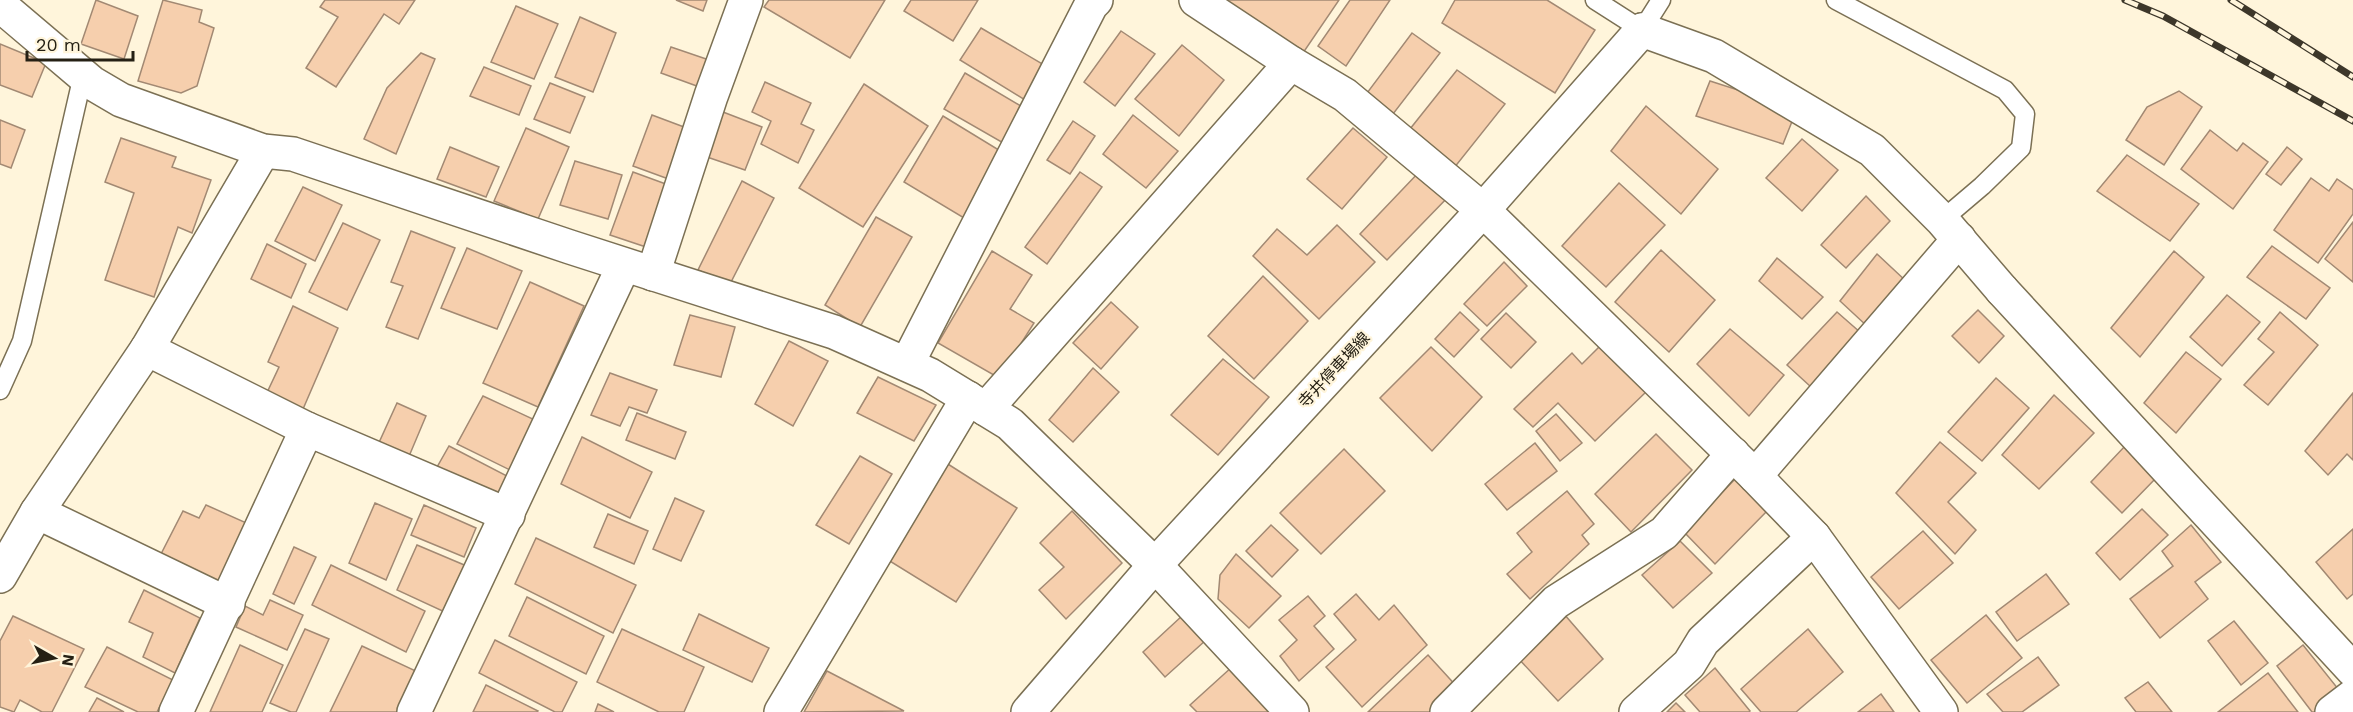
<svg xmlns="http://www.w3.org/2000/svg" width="2353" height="712" font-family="'Work Sans','Noto Sans JP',sans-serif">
<rect width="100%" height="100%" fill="#fff5db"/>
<g fill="#f6cfad" stroke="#a28973" stroke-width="1.5">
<path d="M96 0 138 16 124 59 81 44Z"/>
<path d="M163 0 202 10 199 22 214 28 197 86 181 93 138 81Z"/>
<path d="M325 0H415L399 24 384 14 336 87 306 68 338 17 320 7Z"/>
<path d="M676 0H707L703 11Z"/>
<path d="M769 0H885L850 58 764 7Z"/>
<path d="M911 0H978L953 41 904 11Z"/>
<path d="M1220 0H1339L1303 53Z"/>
<path d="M1350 0H1390L1346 66 1318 46Z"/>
<path d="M1455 0H1547L1595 30 1555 93 1442 23Z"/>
<path d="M516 6 558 24 534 79 491 62Z"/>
<path d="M580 17 616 33 593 92 555 77Z"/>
<path d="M981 28 1051 69 1030 103 960 60Z"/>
<path d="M1121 31 1155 54 1115 106 1084 82Z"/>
<path d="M1412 33 1440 53 1393 114 1367 93Z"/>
<path d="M0 44 46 63 32 97 0 85Z"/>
<path d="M1182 45 1224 80 1179 136 1135 99Z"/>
<path d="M671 47 715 62 705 89 661 73Z"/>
<path d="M421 53 435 59 396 154 364 139 387 88Z"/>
<path d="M484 67 531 86 519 115 470 96Z"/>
<path d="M1457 70 1505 104 1454 168 1410 129Z"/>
<path d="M965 73 1026 109 1005 144 944 109Z"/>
<path d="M1710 81 1797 109 1783 144 1696 116Z"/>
<path d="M765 82 811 103 801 124 814 130 798 163 761 144 771 121 752 112Z"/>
<path d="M550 83 585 97 570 133 534 119Z"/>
<path d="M864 84 928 126 863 227 799 188Z"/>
<path d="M2179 91 2202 107 2164 165 2126 140 2147 107Z"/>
<path d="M1646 106 1718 169 1681 214 1611 151Z"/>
<path d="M723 112 762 127 745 170 707 157Z"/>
<path d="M652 115 692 130 674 181 633 166Z"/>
<path d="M1133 115 1178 151 1146 188 1103 154Z"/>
<path d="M943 116 1007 155 969 221 904 182Z"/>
<path d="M0 120 25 130 11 168 0 164Z"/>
<path d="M1073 121 1095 136 1070 174 1047 160Z"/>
<path d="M526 128 569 147 538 219 494 201Z"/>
<path d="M1353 128 1387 157 1342 209 1307 179Z"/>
<path d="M2210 130 2237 151 2243 143 2268 162 2233 209 2181 169Z"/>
<path d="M121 138 176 157 172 167 211 180 192 233 178 227 154 297 105 280 134 193 105 182Z"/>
<path d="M1802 139 1838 170 1802 211 1766 178Z"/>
<path d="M450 147 499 167 486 197 437 179Z"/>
<path d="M2287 147 2302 159 2281 185 2266 174Z"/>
<path d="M2127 155 2199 204 2170 241 2097 191Z"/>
<path d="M575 161 622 175 608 219 560 205Z"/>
<path d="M1421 170 1449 196 1387 260 1360 234Z"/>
<path d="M633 172 674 187 652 249 610 235Z"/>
<path d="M1080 172 1102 187 1047 264 1025 247Z"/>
<path d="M2311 178 2329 191 2337 179 2353 190V214L2318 263 2274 230Z"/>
<path d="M742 181 774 198 730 284 698 270Z"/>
<path d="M1619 183 1665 225 1606 287 1562 246Z"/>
<path d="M303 187 342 205 315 261 275 241Z"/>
<path d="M1866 196 1890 221 1846 268 1821 245Z"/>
<path d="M876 217 912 237 860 327 825 305Z"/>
<path d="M2353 222V282L2325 259Z"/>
<path d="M343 223 380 240 347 310 309 292Z"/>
<path d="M1337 225 1375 262 1319 319 1253 256 1277 229 1307 255Z"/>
<path d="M411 231 455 248 418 339 386 327 403 286 391 282Z"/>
<path d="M267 244 306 264 291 298 251 279Z"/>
<path d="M2272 246 2330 288 2306 319 2247 277Z"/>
<path d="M467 248 522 271 497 329 441 308Z"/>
<path d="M1661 250 1715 300 1669 352 1615 302Z"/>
<path d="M992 251 1032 275 1010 309 1034 323 999 378 938 343Z"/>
<path d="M2174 251 2204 277 2140 357 2111 328Z"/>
<path d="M1877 254 1907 282 1868 327 1840 301Z"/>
<path d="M1777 258 1823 297 1802 319 1759 281Z"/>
<path d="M1504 262 1527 286 1487 326 1464 304Z"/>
<path d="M1263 276 1308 321 1254 379 1208 336Z"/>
<path d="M530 282 584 306 538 407 483 383Z"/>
<path d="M2227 295 2260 322 2222 366 2190 337Z"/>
<path d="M1111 302 1138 327 1101 369 1073 343Z"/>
<path d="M293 306 338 328 300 416 264 399 279 367 268 362Z"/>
<path d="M1978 310 2004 336 1979 363 1952 336Z"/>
<path d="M1460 312 1479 330 1454 357 1435 339Z"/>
<path d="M1837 312 1861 333 1811 387 1787 365Z"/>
<path d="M2280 312 2318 345 2268 405 2244 385 2274 352 2258 339Z"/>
<path d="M1506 313 1536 342 1511 368 1481 339Z"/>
<path d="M690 315 735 327 721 377 674 365Z"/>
<path d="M1730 329 1784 375 1749 416 1697 364Z"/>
<path d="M789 341 828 361 793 426 755 404Z"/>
<path d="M1602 344 1647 391 1595 441 1558 403 1533 427 1514 409 1572 353 1582 364Z"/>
<path d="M1431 347 1482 397 1432 451 1380 398Z"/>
<path d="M2186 352 2221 379 2176 433 2144 403Z"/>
<path d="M1223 359 1269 397 1218 455 1171 415Z"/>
<path d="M1093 368 1119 392 1073 442 1049 420Z"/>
<path d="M610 373 657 390 647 413 629 407 620 426 591 415Z"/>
<path d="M878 377 936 405 914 441 857 413Z"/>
<path d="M1996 378 2029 408 1982 461 1948 432Z"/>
<path d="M2353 393V460L2347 454 2328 475 2305 451Z"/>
<path d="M2054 395 2094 433 2039 489 2002 455Z"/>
<path d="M483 396 535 420 510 470 457 444Z"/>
<path d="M397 403 426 416 407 461 377 447Z"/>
<path d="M637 413 686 432 675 459 626 440Z"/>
<path d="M1556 414 1582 443 1560 461 1536 431Z"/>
<path d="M1656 434 1692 470 1631 532 1595 494Z"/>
<path d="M582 437 652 472 630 518 561 484Z"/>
<path d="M1940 442 1976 473 1948 502 1976 530 1955 554 1896 493Z"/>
<path d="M1535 443 1557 471 1507 510 1485 484Z"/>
<path d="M449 446 507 476 494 503 432 476Z"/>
<path d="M2125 446 2156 478 2122 513 2091 482Z"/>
<path d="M1344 449 1385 491 1321 554 1280 513Z"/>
<path d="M860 456 892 474 849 544 816 525Z"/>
<path d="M940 459 1017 508 956 602 880 555Z"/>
<path d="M1737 477 1768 510 1715 564 1684 532Z"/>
<path d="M1567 491 1594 524 1582 535 1589 544 1530 599 1507 574 1532 552 1517 533Z"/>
<path d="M675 498 704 511 681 561 653 549Z"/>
<path d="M375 503 412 519 386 580 349 563Z"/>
<path d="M206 505 251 525 221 587 160 556 183 511 199 518Z"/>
<path d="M424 505 476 528 464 557 411 535Z"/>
<path d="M2142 509 2168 535 2120 580 2096 553Z"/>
<path d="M1072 511 1122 563 1066 619 1039 590 1064 567 1040 543Z"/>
<path d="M608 514 648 531 634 564 594 547Z"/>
<path d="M1271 525 1298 550 1272 577 1246 551Z"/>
<path d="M2191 525 2221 562 2195 582 2208 599 2160 638 2130 599 2173 566 2162 551Z"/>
<path d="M2353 529V594L2347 599 2316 562Z"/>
<path d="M1923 531 1953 563 1899 609 1871 577Z"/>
<path d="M536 538 636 585 613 633 515 584Z"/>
<path d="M1680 541 1712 573 1673 608 1642 575Z"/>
<path d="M417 545 469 567 449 614 397 590Z"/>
<path d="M294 547 316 557 294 604 273 594Z"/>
<path d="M1236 554 1281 596 1249 628 1218 599 1220 575Z"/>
<path d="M331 565 425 611 406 652 312 605Z"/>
<path d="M2046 574 2069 604 2017 641 1996 612Z"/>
<path d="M144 590 200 618 175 673 143 657 153 633 129 622Z"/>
<path d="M1356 594 1379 620 1394 605 1427 645 1362 707 1326 667 1356 640 1334 614Z"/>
<path d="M1308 596 1325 616 1314 626 1334 649 1299 681 1280 656 1297 640 1279 620Z"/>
<path d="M527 597 604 636 586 674 509 636Z"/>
<path d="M270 600 303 615 287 650 236 627 245 606 263 615Z"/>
<path d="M699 614 769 648 752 682 683 650Z"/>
<path d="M1564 614 1603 659 1558 701 1517 657Z"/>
<path d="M1183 615 1206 640 1165 677 1143 652Z"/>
<path d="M1986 615 2022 658 1967 703 1931 660Z"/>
<path d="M13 616 84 649 52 712H42L20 700 14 712 0 707V641Z"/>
<path d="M2234 621 2268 663 2241 685 2208 641Z"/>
<path d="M305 629 329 639 296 712H291L270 703Z"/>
<path d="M622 629 704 667 684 712H659L597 682Z"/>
<path d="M1808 629 1843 672 1796 712H1761L1741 689Z"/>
<path d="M495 640 577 682 562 712H555L479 673Z"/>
<path d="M240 645 283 665 262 712H210Z"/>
<path d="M2303 645 2343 695 2321 712H2312L2277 666Z"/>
<path d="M362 646 418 672 399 712H330Z"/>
<path d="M107 647 173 680 157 712H138L85 687Z"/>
<path d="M1428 655 1459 689 1436 712H1368Z"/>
<path d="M2038 657 2059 685 2022 712H2003L1987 694Z"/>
<path d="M1233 666 1274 712H1197L1190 705Z"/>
<path d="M1715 668 1750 711 1749 712H1700L1685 695Z"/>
<path d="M827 671 904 711 804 712Z"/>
<path d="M2268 673 2298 712H2218Z"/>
<path d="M2148 682 2172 712H2136L2125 698Z"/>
<path d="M486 685 538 711 537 712H473Z"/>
<path d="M1881 694 1894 712H1858Z"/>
<path d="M97 698 124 712H89Z"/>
<path d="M1676 703 1685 712H1667Z"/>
<path d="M598 704 614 712H595Z"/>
</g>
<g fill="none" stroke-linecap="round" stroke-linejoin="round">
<defs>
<g id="service">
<path d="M1595 0 1642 30 1661 0"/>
<path d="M1836 0 2005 90 2025 114 2021 148 1982 186 1942 220"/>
<path d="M0 390 22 341 83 75"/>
</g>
<g id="minor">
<path d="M1196 0 1291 63 1345 95 1483 210 1755 476 1814 537 1941 712"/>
<path d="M653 274 711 96 746 0"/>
<path d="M2002 290 2353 670"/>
<path d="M147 349 307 429"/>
<path d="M907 364 1091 5 1096 0"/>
<path d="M986 409 1291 63"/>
<path d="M1755 476 1959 239"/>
<path d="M37 512 228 604"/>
<path d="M176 712 307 429 508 515"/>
<path d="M781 712 968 398"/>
<path d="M1447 712 1556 602 1664 533 1733 454"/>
<path d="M1636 712 1689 664 1703 641 1814 537"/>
<path d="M2332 712 2353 696"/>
</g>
<g id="tertiary">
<path d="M0 5 92 83 121 100 263 151 293 154 570 247 834 332 930 375 1010 424 1155 565 1292 712"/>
<path d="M1642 30 1714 56 1872 150 1942 220 2002 290"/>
<path d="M0 576 37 512 147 349 263 151"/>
<path d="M414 712 624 265"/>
</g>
<path id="secondary" d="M1028 712 1155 565 1483 210 1642 30"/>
</defs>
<use href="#service" stroke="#7b7054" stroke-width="21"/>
<use href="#minor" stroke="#7b7054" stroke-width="36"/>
<use href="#tertiary" stroke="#7b7054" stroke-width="36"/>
<use href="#secondary" stroke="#7b7054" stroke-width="36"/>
<use href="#service" stroke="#fff" stroke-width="18"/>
<use href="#minor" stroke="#fff" stroke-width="33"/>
<use href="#tertiary" stroke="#fff" stroke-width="33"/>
<use href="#secondary" stroke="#fff" stroke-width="33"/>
<defs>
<g id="rail">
<path d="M2125 0 2163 16 2353 121"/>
<path d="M2231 0 2353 77"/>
</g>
</defs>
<use href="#rail" stroke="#3d372a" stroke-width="7"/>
<use href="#rail" stroke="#fff5db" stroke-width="4.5" stroke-dasharray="14" stroke-linecap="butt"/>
</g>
<g text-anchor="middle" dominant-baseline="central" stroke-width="4.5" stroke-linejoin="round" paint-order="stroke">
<g font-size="16" fill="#252014" stroke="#fff5db">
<text transform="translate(1334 370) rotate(-47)">寺井停車場線</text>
</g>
</g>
<g transform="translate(54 658) rotate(99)" stroke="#fff5db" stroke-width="4.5" paint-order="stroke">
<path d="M0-4.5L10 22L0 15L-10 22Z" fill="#252014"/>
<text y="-9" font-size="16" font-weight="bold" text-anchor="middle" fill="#252014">N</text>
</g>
<path d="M27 51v9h106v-9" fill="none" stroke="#252014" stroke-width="3"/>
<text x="36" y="51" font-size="18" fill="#252014" stroke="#fff5db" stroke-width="4.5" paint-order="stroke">20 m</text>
</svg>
